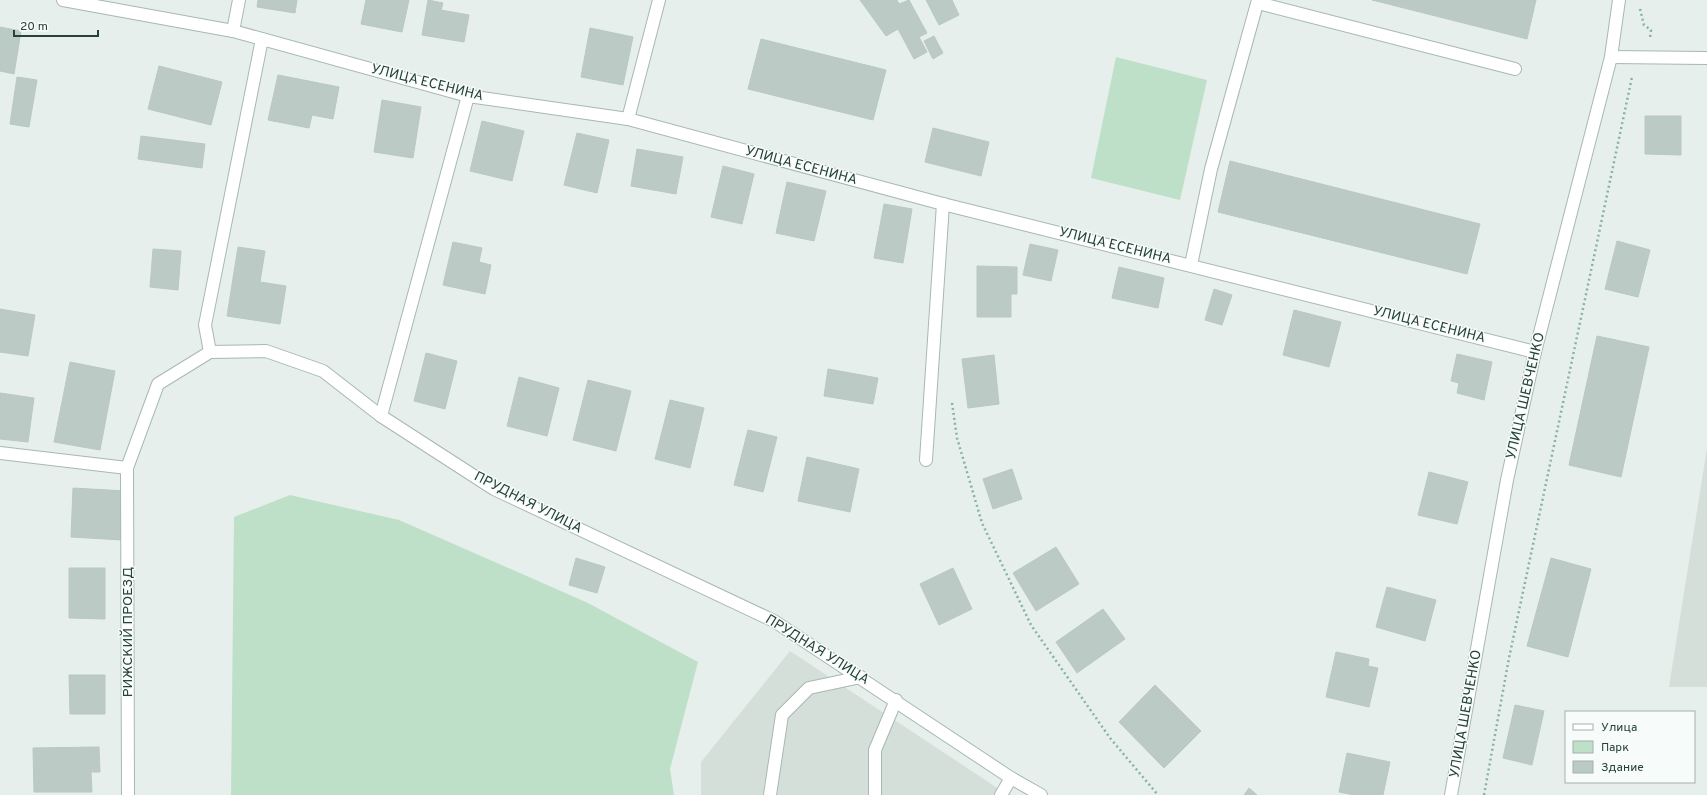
<svg xmlns="http://www.w3.org/2000/svg" width="1707" height="795" font-family="Overpass,sans-serif">
<rect width="100%" height="100%" fill="#e6efeb"/>
<g fill="#d4dfda">
<path d="M1707 448V687H1669Z"/>
<path d="M790 651 1008 795H701V762Z"/>
</g>
<g fill="#bfe0c8">
<path d="M1116 57 1207 80 1180 200 1091 178Z"/>
<path d="M290 495 399 520 588 603 698 662 670 769 674 795H231L234 517Z"/>
</g>
<g fill="#bbcac4" stroke="#b8c9c2">
<path d="M258 0H297L295 13 257 7Z"/>
<path d="M366 0H409L402 32 361 24Z"/>
<path d="M428 0 443 3 441 10 469 15 464 42 422 35Z"/>
<path d="M860 0H897L899 4 909 0 927 33 919 37 927 52 914 59 898 29 886 36Z"/>
<path d="M926 0H952L959 15 939 25Z"/>
<path d="M1372 0H1536L1527 39Z"/>
<path d="M0 27 21 31 14 74 0 71Z"/>
<path d="M590 28 633 37 623 85 581 77Z"/>
<path d="M934 36 943 53 933 59 924 41Z"/>
<path d="M761 39 886 70 873 120 748 89Z"/>
<path d="M159 66 222 82 211 125 148 109Z"/>
<path d="M278 75 339 87 333 119 312 115 309 128 268 120Z"/>
<path d="M17 77 37 80 29 127 10 124Z"/>
<path d="M382 100 421 107 413 158 374 152Z"/>
<path d="M1645 116H1681V155L1645 154Z"/>
<path d="M482 121 524 131 512 181 470 171Z"/>
<path d="M933 128 989 142 981 176 925 162Z"/>
<path d="M577 133 609 140 597 193 564 185Z"/>
<path d="M141 136 205 144 202 168 138 159Z"/>
<path d="M637 149 683 157 676 194 631 186Z"/>
<path d="M1230 161 1480 224 1467 274 1218 212Z"/>
<path d="M723 166 754 174 742 224 711 217Z"/>
<path d="M787 182 826 191 814 241 776 233Z"/>
<path d="M884 204 912 209 903 263 874 258Z"/>
<path d="M1617 241 1650 250 1638 297 1605 289Z"/>
<path d="M453 242 482 248 479 262 491 265 485 294 443 285Z"/>
<path d="M1030 244 1058 250 1051 281 1023 275Z"/>
<path d="M238 247 265 251 260 282 286 286 280 324 227 316Z"/>
<path d="M153 249 181 251 178 290 150 287Z"/>
<path d="M977 266 1017 267V294H1011V317H977Z"/>
<path d="M1119 267 1164 278 1158 308 1112 298Z"/>
<path d="M1214 289 1232 295 1222 325 1205 320Z"/>
<path d="M0 309 35 315 28 356 0 352Z"/>
<path d="M1294 310 1341 322 1329 367 1283 355Z"/>
<path d="M1597 336 1649 347 1621 477 1569 465Z"/>
<path d="M426 353 457 361 445 409 414 401Z"/>
<path d="M1457 354 1492 362 1484 400 1457 393 1459 383 1451 381Z"/>
<path d="M994 355 999 404 968 408 962 359Z"/>
<path d="M70 362 115 371 100 450 54 442Z"/>
<path d="M828 369 878 378 873 404 824 396Z"/>
<path d="M519 377 559 388 547 436 507 426Z"/>
<path d="M588 380 631 391 616 451 573 440Z"/>
<path d="M0 393 34 398 28 442 0 439Z"/>
<path d="M670 400 704 408 690 468 655 459Z"/>
<path d="M748 430 777 437 763 492 734 485Z"/>
<path d="M807 457 859 469 850 512 798 501Z"/>
<path d="M1012 469 1022 499 993 509 983 479Z"/>
<path d="M1429 472 1468 482 1457 524 1418 515Z"/>
<path d="M73 488 125 491 122 540 71 537Z"/>
<path d="M1056 547 1079 584 1036 611 1013 573Z"/>
<path d="M576 558 605 567 597 593 569 585Z"/>
<path d="M1551 558 1591 569 1568 657 1527 646Z"/>
<path d="M69 568H105V619L69 618Z"/>
<path d="M953 568 972 609 939 625 920 584Z"/>
<path d="M1387 587 1436 600 1425 641 1376 627Z"/>
<path d="M1103 609 1125 639 1077 673 1056 642Z"/>
<path d="M1336 652 1369 659 1368 666 1378 668 1369 707 1326 697Z"/>
<path d="M69 675H105V714H70Z"/>
<path d="M1155 685 1201 731 1164 768 1119 722Z"/>
<path d="M1515 705 1544 711 1532 765 1503 758Z"/>
<path d="M99 747 100 772H91L92 792H34L33 748Z"/>
<path d="M1347 753 1390 762 1383 795H1354L1339 792Z"/>
<path d="M1249 788 1257 795H1244Z"/>
</g>
<g fill="none" stroke-linecap="round" stroke-linejoin="round">
<defs>
<g id="service">
<path d="M1258 3 1515 69"/>
<path d="M1191 265 1211 169 1258 0"/>
<path d="M210 352 205 325 262 39"/>
<path d="M0 453 127 468"/>
<path d="M926 460 943 204"/>
<path d="M770 795 782 715 809 688 861 677"/>
<path d="M875 795V750L896 700"/>
<path d="M1001 795 1011 778"/>
</g>
<g id="minor">
<path d="M63 0 233 31 468 96 628 119 943 204 1535 352"/>
<path d="M233 31 239 0"/>
<path d="M1611 57 1707 58"/>
<path d="M628 119 659 0"/>
<path d="M381 416 468 96"/>
<path d="M128 795 127 468 158 384 210 352 266 351 323 371 381 416 494 489 774 621 1011 778 1041 795"/>
<path d="M1451 795 1507 480 1535 352 1611 57 1619 0"/>
</g>
</defs>
<use href="#service" stroke="#a8b8b2" stroke-width="14"/>
<use href="#minor" stroke="#a8b8b2" stroke-width="14"/>
<g stroke="#86b3a5" stroke-width="2.5" stroke-dasharray="2 3" stroke-linecap="butt">
<path d="M1640 9 1644 25 1651 30 1650 38"/>
<path d="M952 403 957 438 982 523 1031 625 1110 738 1158 795"/>
<path d="M1484 795 1509 658 1632 77"/>
</g>
<use href="#service" stroke="#fff" stroke-width="12"/>
<use href="#minor" stroke="#fff" stroke-width="12"/>
</g>
<g text-anchor="middle" dominant-baseline="central" stroke-width="3" stroke-linejoin="round" paint-order="stroke">
<g font-size="14" fill="#24423a" stroke="#f7fbf9">
<text transform="translate(427 83) rotate(14)">УЛИЦА ЕСЕНИНА</text>
<text transform="translate(801 166) rotate(15)">УЛИЦА ЕСЕНИНА</text>
<text transform="translate(1115 246) rotate(14)">УЛИЦА ЕСЕНИНА</text>
<text transform="translate(1429 325) rotate(14)">УЛИЦА ЕСЕНИНА</text>
<text transform="translate(1526 396) rotate(-77)">УЛИЦА ШЕВЧЕНКО</text>
<text transform="translate(528 503) rotate(27)">ПРУДНАЯ УЛИЦА</text>
<text transform="translate(128 632) rotate(-90)">РИЖСКИЙ ПРОЕЗД</text>
<text transform="translate(817 650) rotate(32)">ПРУДНАЯ УЛИЦА</text>
<text transform="translate(1466 714) rotate(-80)">УЛИЦА ШЕВЧЕНКО</text>
</g>
</g>
<rect x="1565" y="711" width="130" height="72" fill="#f7fbf9" stroke="#a3b1ad"/>
<rect x="1573" y="724" width="20" height="6" fill="#ffffff" stroke="#a3b1ad"/>
<text x="1601" y="731" font-size="12" fill="#24423a">Улица</text>
<rect x="1573" y="741" width="20" height="12" fill="#bfe0c8" stroke="#a3b1ad"/>
<text x="1601" y="751" font-size="12" fill="#24423a">Парк</text>
<rect x="1573" y="761" width="20" height="12" fill="#bbcac4" stroke="#a3b1ad"/>
<text x="1601" y="771" font-size="12" fill="#24423a">Здание</text>
<path d="M14 30v6h84v-6" fill="none" stroke="#24423a" stroke-width="2"/>
<text x="20" y="30" font-size="12" fill="#24423a" stroke="#f7fbf9" stroke-width="3" paint-order="stroke">20 m</text>
</svg>
